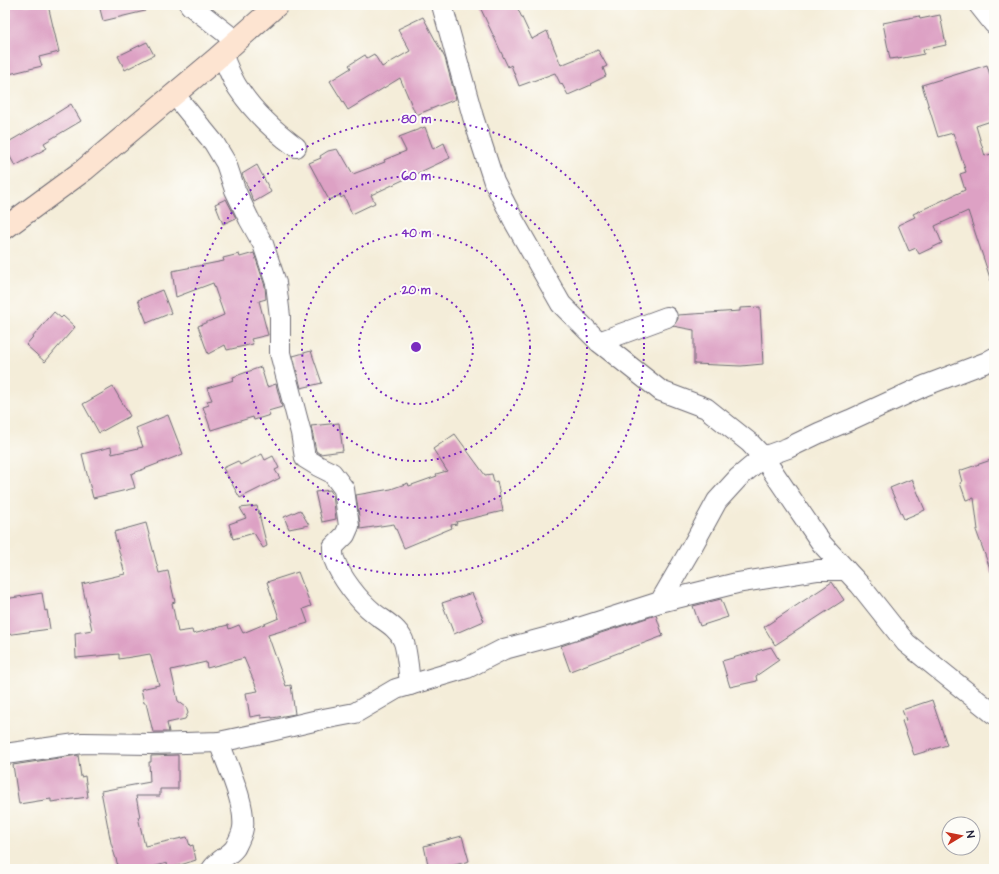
<svg xmlns="http://www.w3.org/2000/svg" width="999" height="874" font-family="'Architects Daughter',sans-serif">
<rect width="100%" height="100%" fill="#fdfcf7"/>
<filter id="ink" filterUnits="userSpaceOnUse"><feTurbulence type="fractalNoise" baseFrequency=".025" numOctaves="2"/><feDisplacementMap in="SourceGraphic" scale="8" xChannelSelector="R" yChannelSelector="G"/><feConvolveMatrix kernelMatrix="1 2 1 2 8 2 1 2 1" color-interpolation-filters="sRGB"/></filter>
<filter id="wash" filterUnits="userSpaceOnUse"><feTurbulence type="fractalNoise" baseFrequency=".012" numOctaves="4" result="noise"/><feDisplacementMap in="SourceGraphic" scale="16" xChannelSelector="R" yChannelSelector="G"/><feGaussianBlur stdDeviation="0.9" result="paint"/><feColorMatrix in="noise" values="0 0 0 0 0 0 0 0 0 0 0 0 0 0 0 0 0 1.4 0 .05"/><feComposite in="paint" operator="in"/></filter>
<g filter="url(#wash)">
<rect width="100%" height="100%" fill="#f4edd9"/>
<g id="blocks">
<g fill="#dda1c4">
<path d="M5 5H48L59 52 39 57 42 66 5 75Z"/>
<path d="M99 5H144L145 11 103 21Z"/>
<path d="M479 5H516L532 39 547 31 561 65 598 50 607 66 603 68 606 76 590 84 591 85 568 95 562 84 561 85 555 73 519 86 511 65 508 67Z"/>
<path d="M940 15 946 45 923 50 924 54 898 59V58L890 59 883 23 919 16 920 19Z"/>
<path d="M423 17 445 58 456 99 416 115 400 78 348 110 330 81 351 68 349 65 365 55 367 58 374 54 382 67 410 51 398 29Z"/>
<path d="M147 42 154 55 125 70 118 56Z"/>
<path d="M987 65 994 88V120L976 126 985 156 994 153V280L991 281 968 211 935 226 942 243 919 254 916 248 909 251 898 225 915 217 913 214 965 190 960 174 966 172 953 133 938 137 922 85Z"/>
<path d="M71 104 81 121 44 143 47 148 15 166 5 147V144L36 126Z"/>
<path d="M425 127 433 149 444 143 450 158 371 195 375 203 352 214 344 196 341 198 340 195 329 200 309 163 321 158 320 156 328 151 337 149 341 156 342 155 353 174 385 162 384 160 406 151 399 137Z"/>
<path d="M257 165 271 192 254 202 242 174Z"/>
<path d="M226 199 236 218 223 224 215 204Z"/>
<path d="M254 253 265 286 266 299 259 301 268 335 251 339 253 344 227 350 225 345 208 354 198 326 224 315 213 283 176 297 172 271 224 261 223 258 239 254 240 257Z"/>
<path d="M162 290 171 313 147 323 138 300Z"/>
<path d="M760 307 763 364 741 366 694 364V330L673 326 678 319V315L740 311V308Z"/>
<path d="M54 312 61 318 63 316 75 327 45 362 26 345Z"/>
<path d="M311 351 322 383 301 388 293 356Z"/>
<path d="M261 367 267 387 276 384 282 407 268 411 270 415 254 420 253 417 211 430 203 407 209 405 207 401 212 400 207 388 234 380 233 377Z"/>
<path d="M113 387 130 416 99 433 83 404Z"/>
<path d="M168 415 183 454 131 474 135 488 93 498 82 454 111 447 112 454 143 447 136 428Z"/>
<path d="M339 423 343 451 320 454 316 451 311 426Z"/>
<path d="M455 434 485 475 492 474 494 482 497 481 503 511 456 522 457 524 451 525 452 528 404 548 394 524 360 529V524L356 495 391 489 408 483 409 486 437 476 436 474 447 471 433 449Z"/>
<path d="M262 454 265 460 273 456 279 468 275 470 280 478 240 498 223 468 238 461 240 465Z"/>
<path d="M994 459V574H992L976 530H978L974 498 966 500 960 483 962 482 959 471Z"/>
<path d="M912 479 925 510 904 519 890 488Z"/>
<path d="M330 490 333 495 336 519 322 522 315 492Z"/>
<path d="M257 506 267 546 263 548 254 533 233 539 229 524 246 518 240 508Z"/>
<path d="M300 510 309 525 289 529 284 517Z"/>
<path d="M146 523 159 573 168 571 175 602 172 603 178 632 192 630 193 634 228 625 229 629 239 625 243 633 279 618 267 582 298 572 311 606 303 609 308 623 268 635 286 686 291 685 295 714 272 718V717L261 718V715L250 717 246 693 258 691 244 658 207 668 206 662 171 670 178 701 186 707 188 713 185 719 167 723 169 732H153L146 703H144L141 689 159 685 150 654 119 659V654L76 658 75 633 92 630 82 584 125 574 114 532Z"/>
<path d="M832 582 844 600 775 645 764 627Z"/>
<path d="M42 593 45 611 47 610 50 629 5 635V599Z"/>
<path d="M472 593 484 621 454 634 442 603Z"/>
<path d="M721 599 728 617 700 626 693 606Z"/>
<path d="M656 615 663 636 570 671 561 646Z"/>
<path d="M771 647 779 660 756 676 757 681 730 687 722 661Z"/>
<path d="M932 700 947 745 914 755 902 721 906 720 902 710Z"/>
<path d="M78 755 81 777 85 776 88 797 51 802V799L19 804 13 765Z"/>
<path d="M178 755V789H160V796H136L140 817H138L145 846 187 837 190 846 193 845 196 860 168 869 167 863 146 869H119L111 843 101 791 150 782 149 762H151V756Z"/>
<path d="M462 836 469 861 441 869H429L424 846Z"/>
</g>
</g>
</g>
<g filter="url(#ink)">
<use href="#blocks" fill-opacity="0" stroke="#6c6972" stroke-width="1"/>
<g fill="none" stroke-linecap="round" stroke-linejoin="round">
<defs>
<g id="minor">
<path d="M190 5 236 41"/>
<path d="M442 5 473 117 494 182 515 223 561 304 599 342 661 391 706 408 750 443 763 457 822 544 860 585 906 643 994 714"/>
<path d="M979 5 994 24"/>
<path d="M222 54C227 65 231 78 238 88 253 111 273 130 296 147"/>
<path d="M174 94 214 143 226 163 235 190 249 219 263 244 276 283 280 317V353L301 433 305 458 318 466 332 473 344 489 349 526 345 535 333 547C333 551 333 556 334 559 341 578 359 601 374 613 384 621 397 627 403 640 407 649 409 674 410 685"/>
<path d="M599 342 667 317"/>
<path d="M660 602 737 583 818 570H846"/>
<path d="M5 754 83 743 151 744 219 742 271 731 318 720 355 713 396 689 467 668 504 649 560 634 660 602 693 545 717 501 738 478 763 457 788 448 819 433 850 420 924 386 987 362 994 358"/>
<path d="M212 869C218 860 229 856 235 848 238 842 242 835 243 828 246 804 227 765 219 742"/>
</g>
<path id="secondary" d="M5 228 84 170 215 60 277 5"/>
</defs>
<use href="#minor" stroke="#6c6972" stroke-width="22"/>
<use href="#secondary" stroke="#6c6972" stroke-width="24"/>
<use href="#minor" stroke="#fff" stroke-width="20"/>
<use href="#secondary" stroke="#fde4d1" stroke-width="22"/>
</g>
</g>
<g fill="none" stroke="#7b2cbf" stroke-width="2" stroke-dasharray="2 4">
<circle cx="416" cy="347" r="57"/>
<circle cx="416" cy="347" r="114"/>
<circle cx="416" cy="347" r="171"/>
<circle cx="416" cy="347" r="228"/>
</g>
<circle cx="416" cy="347" r="6" fill="#7b2cbf" stroke="#fdfcf7" stroke-width="2"/>
<g font-size="12" text-anchor="middle" font-weight="bold" fill="#7b2cbf" stroke="#fdfcf7" stroke-width="4" stroke-linejoin="round" paint-order="stroke">
<text x="416" y="123">80 m</text>
<text x="416" y="180">60 m</text>
<text x="416" y="237">40 m</text>
<text x="416" y="294">20 m</text>
</g>
<rect width="999" height="874" fill="none" stroke="#fdfcf7" stroke-width="20"/>
<g transform="translate(961 836) rotate(80)"><circle r="19" fill="#fdfcf7" stroke="#a5a5ac"/>
<path d="M0-3L7 15L0 10L-7 15Z" fill="#c8321e"/>
<text y="-6" font-size="11" font-weight="bold" text-anchor="middle" fill="#22223b">N</text>
</g>
</svg>
